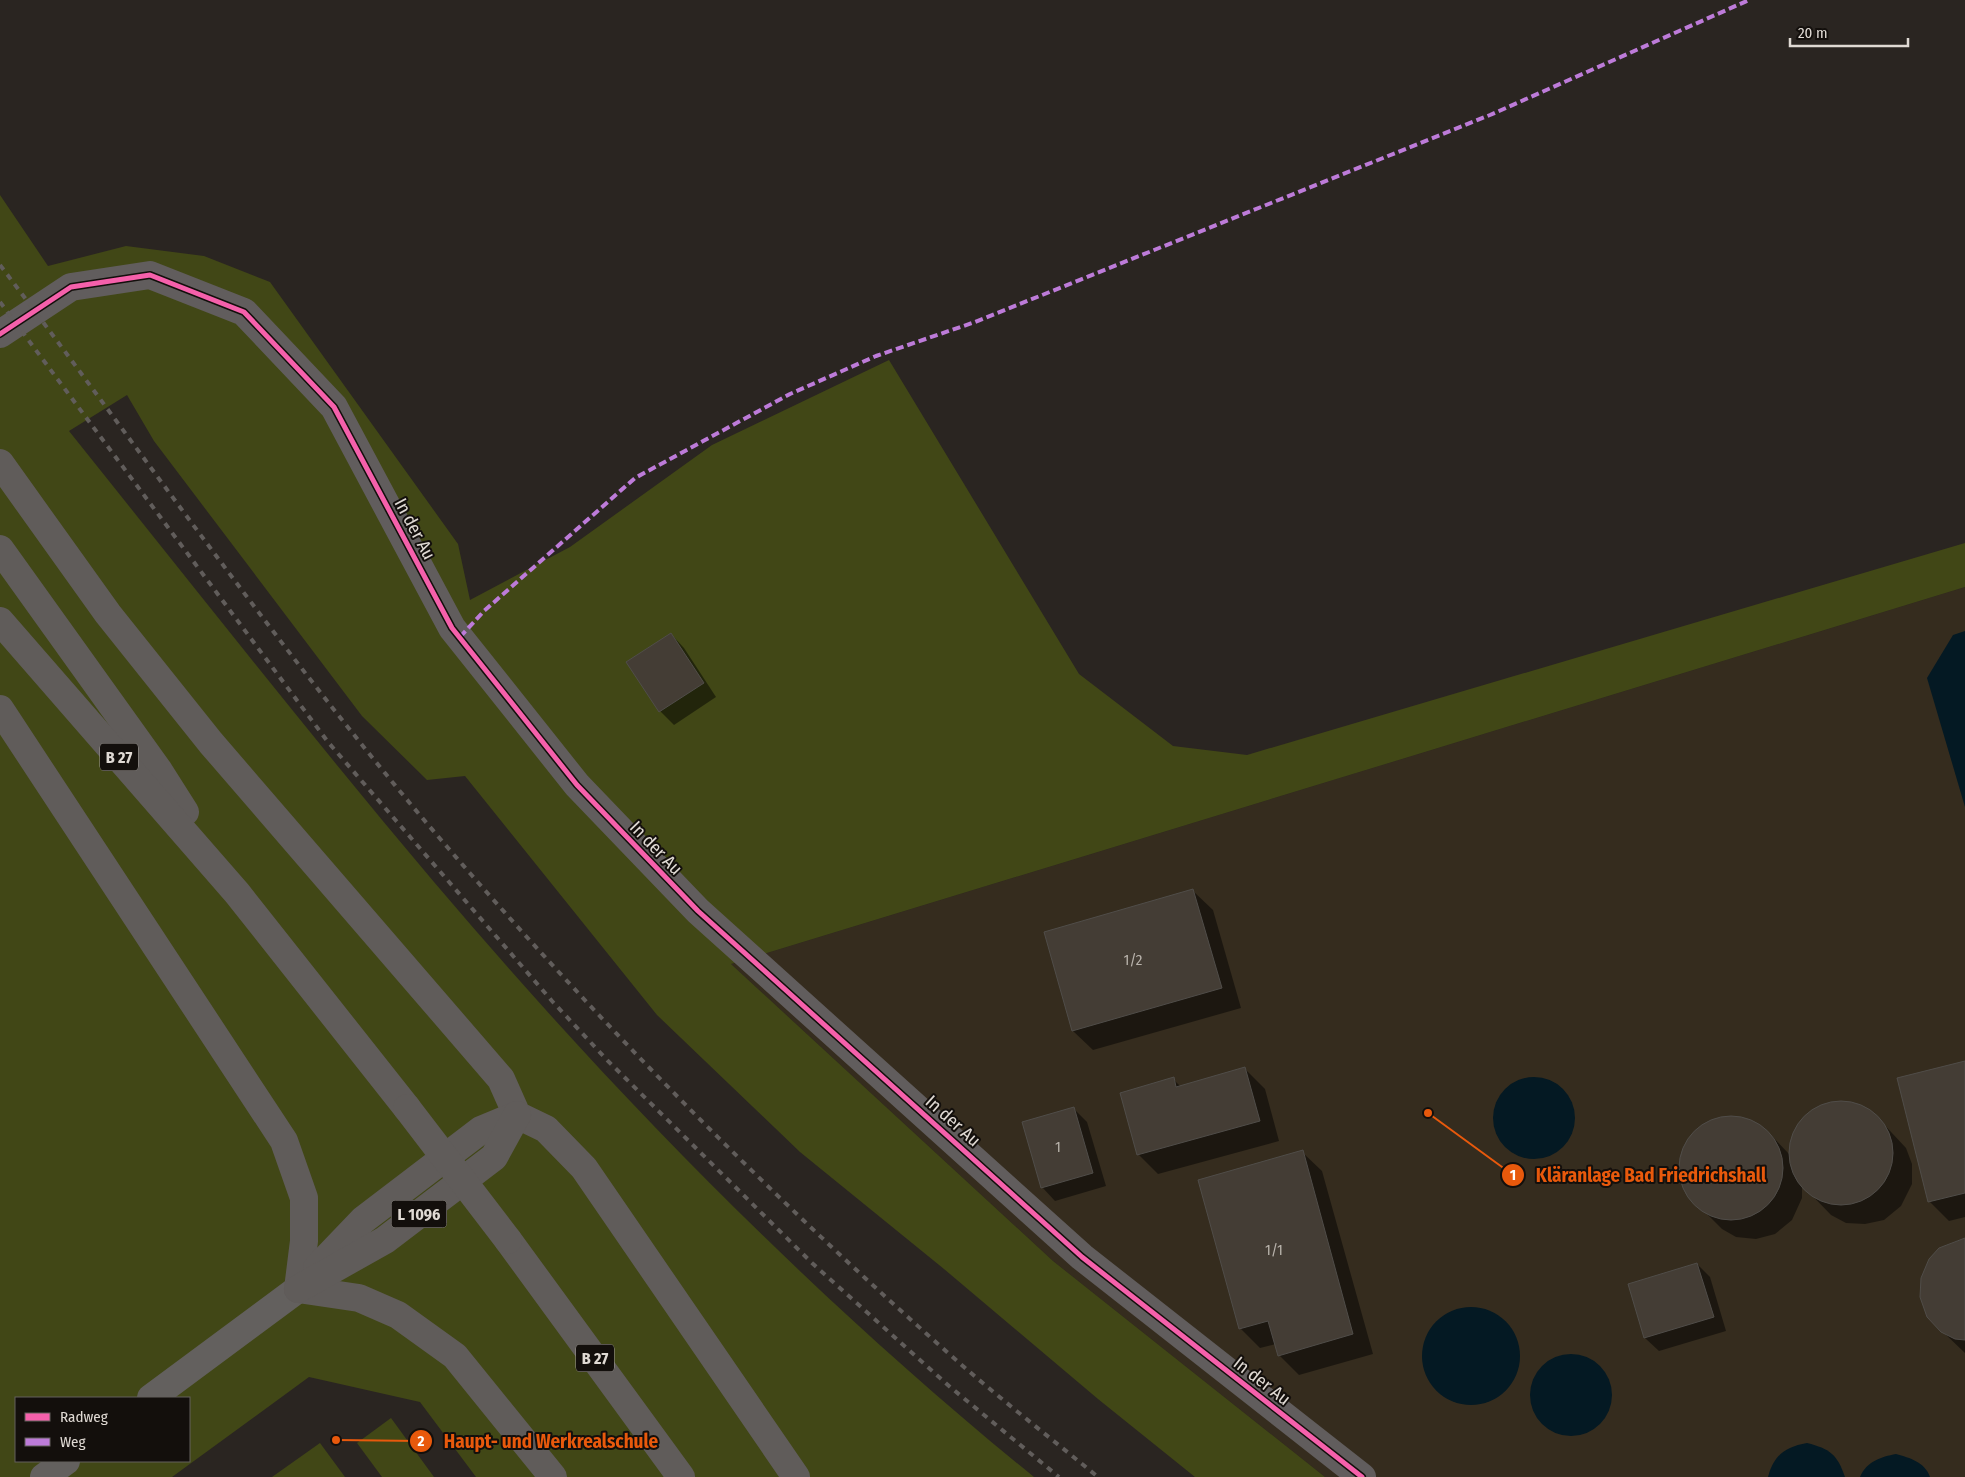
<svg xmlns="http://www.w3.org/2000/svg" width="1965" height="1477" font-family="'Fira Sans Condensed',sans-serif">
<rect width="100%" height="100%" fill="#2a2521"/>
<path fill="#352c1e" d="M1965 587V1477H1325L1053 1261 731 964Z"/>
<g fill="#414716" fill-rule="evenodd">
<path d="M0 195 48 266 126 246 204 256 270 282 458 544 470 600 570 547 712 445 889 360 1079 674 1173 746 1247 755 1965 543V587L731 964 1053 1261 1325 1477H1195L1098 1399 944 1269 800 1152 657 1015 465 776 427 780 362 716 154 441 127 395 69 431C190 582 309 734 434 882 616 1097 816 1300 1034 1477H476L420 1402 309 1377 172 1477H0ZM16 1398H189V1461H16Z"/>
<path d="M391 1418 434 1477H382L357 1443Z"/>
<path d="M320 1443 345 1477H272Z"/>
</g>
<g fill="#041923">
<path d="M1965 631V807L1927 678 1953 635Z"/>
<circle cx="1534" cy="1118" r="41"/>
<circle cx="1471" cy="1356" r="49"/>
<circle cx="1571" cy="1395" r="41"/>
<path d="M1807 1443C1830 1449 1837 1454 1845 1477H1768C1774 1455 1785 1447 1807 1443Z"/>
<path d="M1896 1454C1910 1458 1925 1462 1930 1477H1860C1867 1461 1881 1457 1896 1454Z"/>
</g>
<g fill="#0007">
<path d="M671 634 684 648 716 697 674 725 660 711 628 662Z"/>
<path d="M1193 891 1213 910 1241 1008 1093 1050 1073 1031 1045 933Z"/>
<path d="M1965 1063V1217L1949 1221 1929 1201Z"/>
<path d="M1245 1069 1265 1089 1279 1141 1158 1174 1138 1154 1173 1079 1181 1087Z"/>
<path d="M1844 1102 1862 1107 1878 1118 1906 1148 1912 1164V1184L1901 1206 1884 1220 1865 1224 1846 1223 1831 1215 1802 1185V1198L1792 1220 1775 1234 1756 1239 1736 1237 1722 1229 1688 1195 1681 1175 1682 1157 1690 1137 1700 1128 1719 1118 1735 1117 1752 1121 1768 1132 1790 1155 1791 1142 1800 1124 1809 1113 1828 1104Z"/>
<path d="M1074 1109 1087 1122 1106 1186 1055 1201 1042 1187Z"/>
<path d="M1302 1152 1322 1171 1373 1354 1299 1375 1279 1355 1276 1344 1260 1348 1240 1328Z"/>
<path d="M1959 1240H1965V1353L1942 1331 1940 1249Z"/>
<path d="M1697 1264 1710 1277 1726 1331 1659 1351 1645 1338 1629 1284Z"/>
</g>
<g fill="#443d35" stroke="#504d49">
<path d="M671 633 704 683 659 712 626 662Z"/>
<path d="M1193 889 1222 988 1072 1031 1044 932Z"/>
<path d="M1965 1061V1193L1928 1202 1897 1078Z"/>
<path d="M1245 1067 1260 1121 1137 1155 1120 1093 1174 1077 1176 1087Z"/>
<circle cx="1841" cy="1153" r="52"/>
<path d="M1074 1107 1093 1173 1041 1188 1022 1122Z"/>
<circle cx="1731" cy="1168" r="52"/>
<path d="M1303 1150 1353 1334 1278 1356 1268 1321 1239 1329 1198 1180Z"/>
<path d="M1965 1238V1340L1955 1339 1941 1332 1927 1317 1920 1297 1921 1278 1929 1259 1939 1248Z"/>
<path d="M1697 1263 1714 1317 1644 1338 1628 1284Z"/>
</g>
<g fill="none" stroke-linecap="round" stroke-linejoin="round">
<path stroke="#615d5d" stroke-width="28" d="M0 334 71 287 150 275 244 312 334 407 452 628 577 785 698 911 1082 1257 1362 1477"/>
<g stroke="#63605e" stroke-width="28">
<path d="M151 1398 298 1289"/>
<path d="M44 1477 66 1461"/>
</g>
<g stroke="#605c5a" stroke-width="28">
<path d="M0 463 108 614 211 743 501 1079 517 1115 546 1129 584 1168 796 1477"/>
<path d="M0 549 159 771 185 812"/>
<path d="M0 621 237 893 407 1108"/>
<path d="M0 709 284 1141 304 1198V1241L298 1289"/>
<path d="M508 1240 681 1477"/>
<path d="M317 1268 363 1220 481 1130 517 1115"/>
<path d="M298 1289 359 1298 398 1315 455 1356 553 1477"/>
<path d="M298 1289 385 1240 494 1157 517 1115"/>
</g>
<g stroke="#615d5b" stroke-width="4" stroke-dasharray="6 6" stroke-linecap="butt">
<path d="M0 265C145 456 281 653 436 834 599 1024 776 1202 964 1367 1008 1405 1053 1440 1098 1477"/>
<path d="M0 302 328 742 552 1001 608 1061 812 1263 949 1386 1059 1477"/>
</g>
<path stroke="#605c5a" stroke-width="28" d="M407 1108 508 1240"/>
<path stroke="#bd7bd9" stroke-width="4" stroke-dasharray="8 4" stroke-linecap="butt" d="M460 637 484 611 635 478 790 394 876 356 975 322 1490 115 1749 0"/>
<defs>
<path id="cycleway" d="M0 334 71 287 150 275 244 312 334 407 452 628 577 785 698 911 1082 1257 1362 1477"/>
</defs>
<use href="#cycleway" stroke="#130f0c" stroke-width="8"/>
<use href="#cycleway" stroke="#f560ab" stroke-width="5"/>
</g>
<g text-anchor="middle" dominant-baseline="central" stroke-width="4" stroke-linejoin="round" paint-order="stroke">
<g font-size="15" fill="#b9b3ac">
<text x="1133" y="960">1/2</text>
<text x="1058" y="1147">1</text>
<text x="1274" y="1250">1/1</text>
</g>
<g fill="#130f0c" stroke="#a29d98" stroke-width="1">
<rect x="100" y="743.5" width="38" height="27" rx="4"/>
<rect x="391.5" y="1200.5" width="55" height="27" rx="4"/>
<rect x="576" y="1344.5" width="38" height="27" rx="4"/>
</g>
<g font-size="16" font-weight="bold" fill="#e0dad4">
<text x="119" y="757">B 27</text>
<text x="419" y="1214">L 1096</text>
<text x="595" y="1358">B 27</text>
</g>
<g font-size="18" fill="#e0dad4" stroke="#130f0c">
<text transform="translate(415 529) rotate(62)">In der Au</text>
<text transform="translate(656 848) rotate(46)">In der Au</text>
<text transform="translate(953 1121) rotate(42)">In der Au</text>
<text transform="translate(1262 1381) rotate(38)">In der Au</text>
</g>
</g>
<path fill="none" stroke="#e8590c" stroke-width="2" d="M1428 1113L1513 1175M336 1440L421 1441"/>
<g fill="#e8590c" stroke="#130f0c" stroke-width="2">
<circle cx="1428" cy="1113" r="5"/>
<circle cx="336" cy="1440" r="5"/>
<circle cx="1513" cy="1175" r="12"/>
<circle cx="421" cy="1441" r="12"/>
</g>
<g font-size="15" text-anchor="middle" font-weight="bold" fill="#fff">
<text x="1513" y="1180">1</text>
<text x="421" y="1446">2</text>
</g>
<g font-size="19" text-anchor="middle" font-weight="bold" fill="#e8590c" stroke="#130f0c" stroke-width="4" stroke-linejoin="round" paint-order="stroke">
<text x="1651" y="1182">Kläranlage Bad Friedrichshall</text>
<text x="551" y="1448">Haupt- und Werkrealschule</text>
</g>
<rect x="15" y="1397" width="175" height="65" fill="#130f0c" stroke="#65605c"/>
<rect x="25" y="1413" width="25" height="8" fill="#f560ab" stroke="#65605c"/>
<text x="60" y="1422" font-size="15" fill="#e0dad4">Radweg</text>
<rect x="25" y="1438" width="25" height="8" fill="#bd7bd9" stroke="#65605c"/>
<text x="60" y="1447" font-size="15" fill="#e0dad4">Weg</text>
<path d="M1790 38v8h118v-8" fill="none" stroke="#e0dad4" stroke-width="2.5"/>
<text x="1798" y="38" font-size="15" fill="#e0dad4" stroke="#130f0c" stroke-width="4" paint-order="stroke">20 m</text>
</svg>
